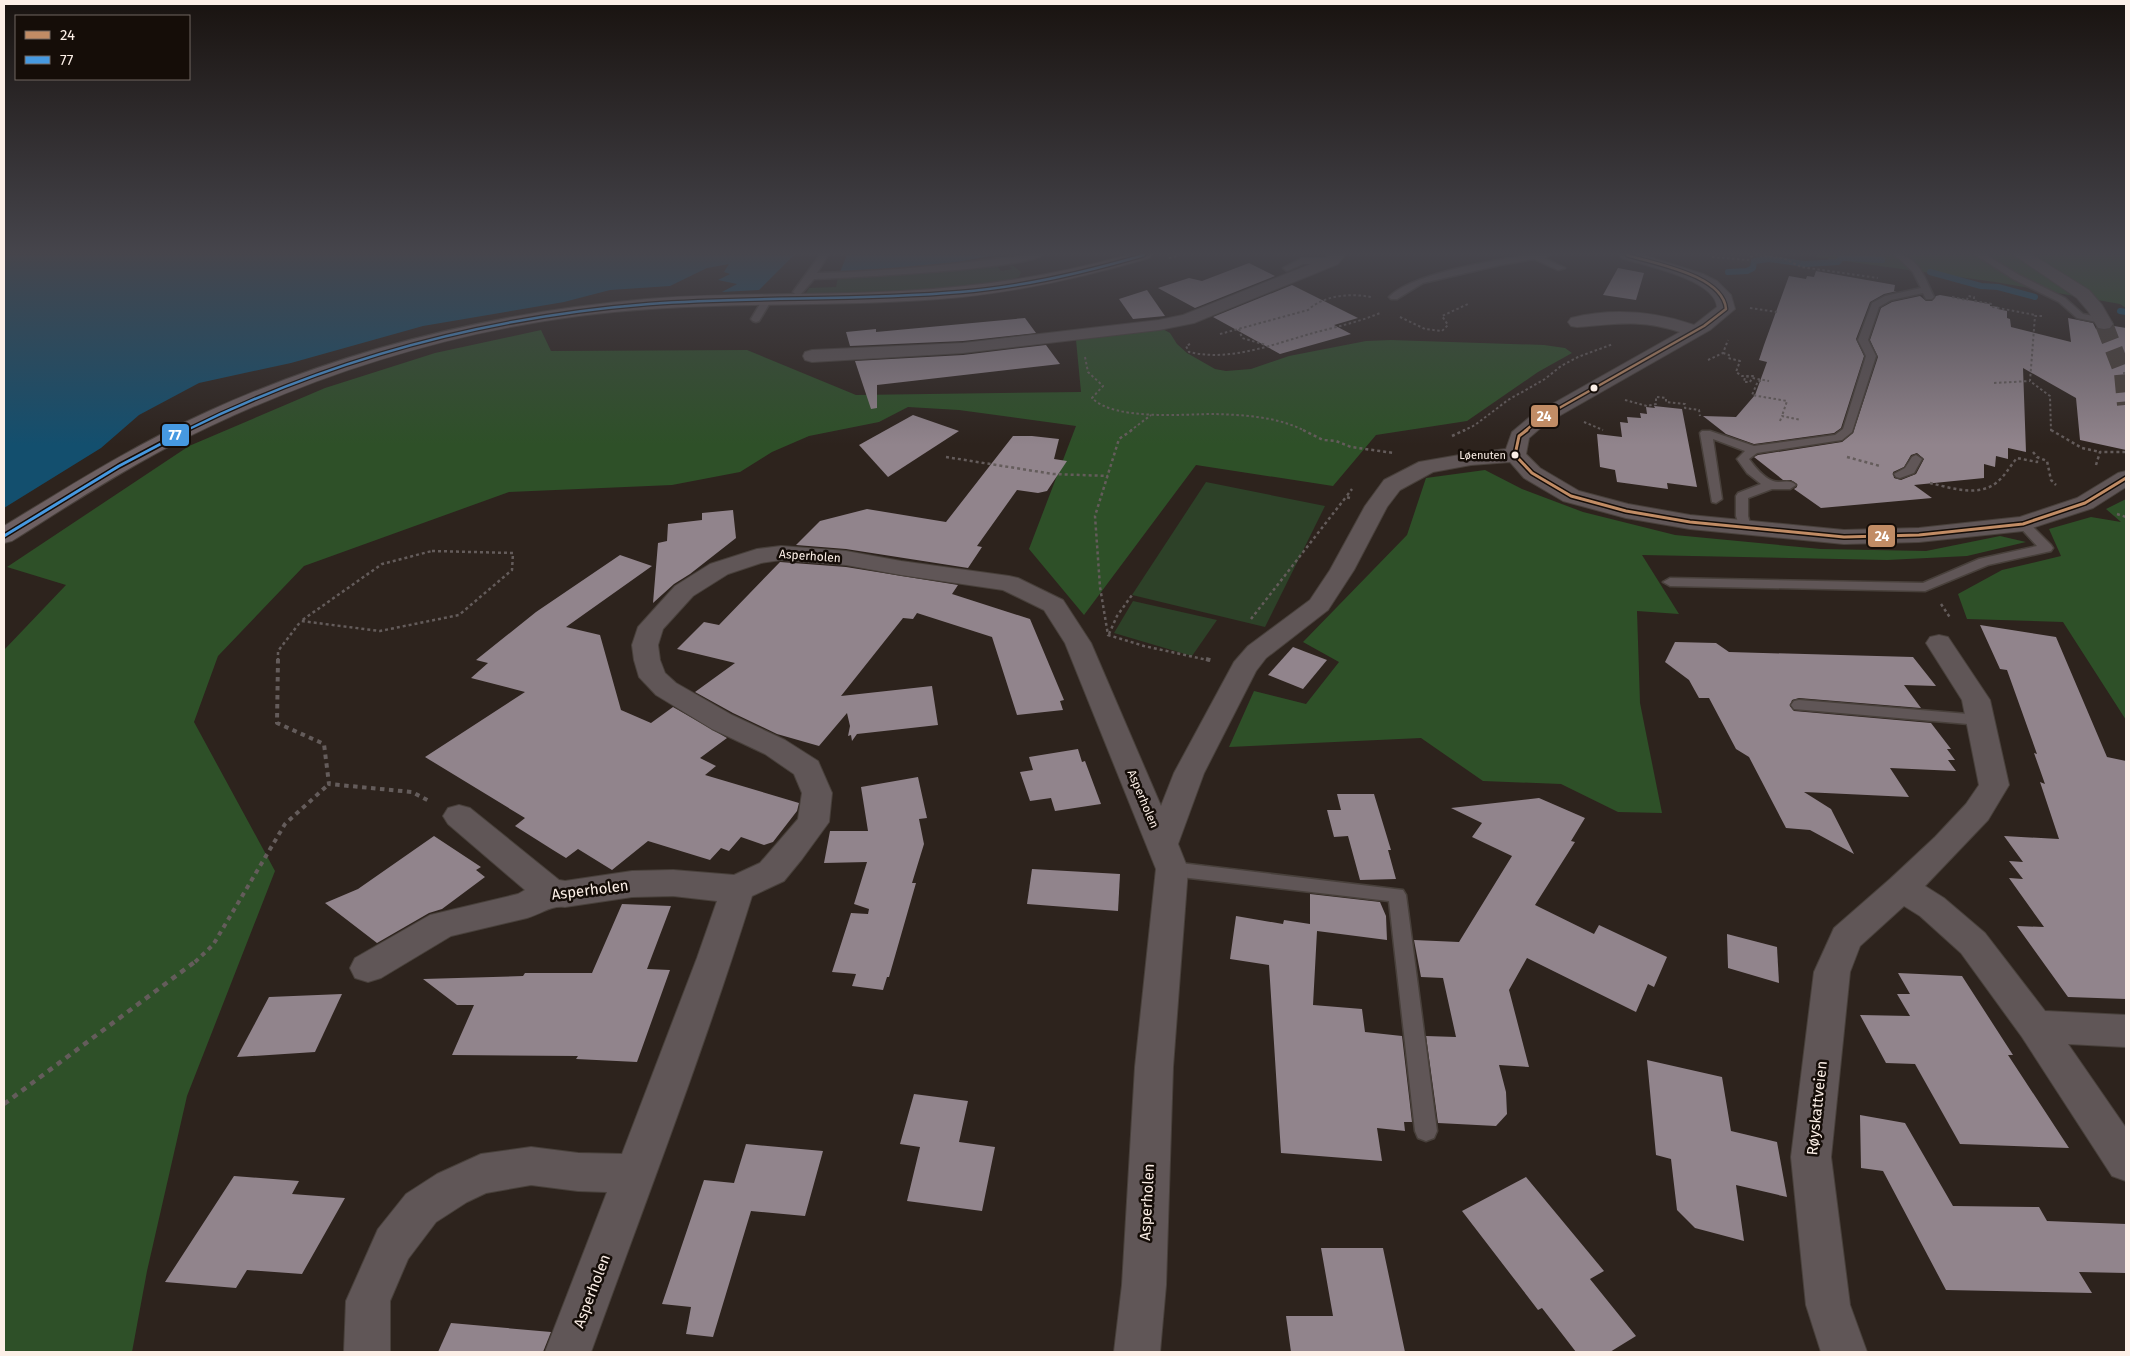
<svg xmlns="http://www.w3.org/2000/svg" width="2130" height="1356" font-family="'Fira Sans',sans-serif">
<rect width="100%" height="100%" fill="#2d231d"/>
<g fill="#2d4128">
<path d="M997 264H1009L997 266 1001 271 1012 269 1009 266 1012 265 1021 272 1019 277 1001 283 892 293 805 295 809 288 836 287 838 277Z"/>
<path d="M1206 482 1325 506 1265 627 1132 595Z"/>
<path d="M1133 601 1217 620 1192 656 1114 633Z"/>
</g>
<g fill="#2e5028">
<path d="M1818 255H2126V308L2120 304 1995 282 1815 257Z"/>
<path d="M1161 328 1170 333 1177 344 1187 353 1215 369 1226 371 1251 369 1289 356 1366 341 1391 340 1544 345 1565 348 1572 353 1538 372 1467 421 1376 435 1333 486 1196 465 1084 615 1029 549 1076 426 959 410 908 407 879 422 809 436 772 452 740 472 672 485 509 492 304 566 218 656 194 722 275 871 187 1096 147 1271 132 1352H4V650L66 585 7 567 189 446 325 388 435 353 541 330 551 351 747 350 856 395 1081 392 1076 340Z"/>
<path d="M1485 470 1522 489 1583 512 1675 535 1821 549 1926 551 2000 536 2026 542 1967 556 1887 560 1642 555 1679 614 1637 611 1640 703 1662 813 1618 812 1561 784 1483 781 1421 738 1229 747 1254 691 1306 704 1339 662 1303 642 1407 535 1426 478Z"/>
<path d="M2126 499V720L2063 622 1967 619 1958 594 2002 570 2061 556 2049 529 2091 517 2121 522 2106 509Z"/>
</g>
<g fill="#134f6e">
<path d="M4 255H794L759 290 722 292 737 284 718 280 730 274 724 272 729 264 707 268 670 286 610 290 564 302 423 326 291 363 199 383 139 415 101 448 4 508Z"/>
<path d="M847 255H995L942 265 840 272Z"/>
</g>
<g fill="none" stroke-linecap="round" stroke-linejoin="round">
<g stroke="#134f6e" stroke-width="6">
<path d="M1728 272 1747 271 1753 268 1754 261 1769 259 1805 264 1838 262 1841 258H1846L1882 260"/>
<path d="M1930 272 1981 286 1998 287 2035 297"/>
<path d="M2120 311 2126 312"/>
</g>
</g>
<g fill="#91848c" fill-rule="evenodd">
<path d="M1249 263 1275 276 1195 308 1158 288 1189 278 1202 281Z"/>
<path d="M1618 268 1644 273 1636 300 1603 295Z"/>
<path d="M1816 271 1895 285 1894 291H1897L1884 294 1870 302 1856 339 1864 356 1841 428 1834 433 1754 444 1726 434 1703 416 1736 417 1755 395 1767 362 1759 360 1764 345 1789 276 1806 279 1807 276 1814 277Z"/>
<path d="M1292 285 1358 318 1334 325 1351 334 1280 354 1213 317Z"/>
<path d="M1147 290 1165 316 1133 319 1119 299Z"/>
<path d="M1940 295 1990 304V306L1999 307 1998 309 2007 311V318L2010 319 2011 327 2071 342 2068 318 2093 323 2096 329 2104 331 2110 330 2114 326 2126 328V450L2080 440 2076 398 2023 368 2026 452 2008 448V459L1996 456 1995 467 1984 464V478L1914 485 1932 498 1821 508 1794 489 1797 487V484L1791 480H1783L1754 457 1758 455 1842 442 1853 433 1878 357 1870 340 1881 308 1892 302 1920 296 1926 301H1932L1936 296ZM1917 453 1924 459 1916 474 1901 480 1894 478 1893 472 1904 467 1911 455Z"/>
<path d="M1025 318 1036 333 963 341 850 346 846 332 876 329V332Z"/>
<path d="M1046 345 1060 364 877 385V408L871 409 855 361 963 355Z"/>
<path d="M1654 406 1682 409 1697 487 1667 483 1668 489 1617 482 1615 470 1600 467 1597 434 1622 437 1620 422 1628 423 1627 417 1641 418 1640 413 1647 414 1646 407 1655 408Z"/>
<path d="M913 415 959 431 888 477 859 445Z"/>
<path d="M1013 436H1032L1059 439 1054 459 1067 461 1047 491 1038 493 1017 490 977 546 982 547 968 568 846 549 796 545 820 521 867 509 946 522Z"/>
<path d="M733 510 736 538 690 574 674 584 653 603 658 543 667 541 668 524 702 520V513Z"/>
<path d="M620 555 652 566 566 627 600 635 621 710 651 723 673 707 727 738 700 758 716 766 705 775 799 803 797 811 773 842 764 845 741 837 729 851 721 848 710 860 648 841 612 870 578 849 566 858 553 850 515 826 525 818 425 757 525 692 471 678 488 663 476 660 536 612Z"/>
<path d="M780 562 846 567 958 585 952 594 1030 619 1064 700 1060 701 1063 710 1017 715 992 637 917 613 913 619 903 618 841 696 932 686 938 725 857 734 852 741 851 735 848 736 850 726 847 713 819 746 777 734 733 713 695 692 735 663 677 649 704 622 719 625Z"/>
<path d="M1980 625 2056 637 2107 757 2126 761V999L2068 997 2017 926 2044 927 2009 878 2023 879 2009 861 2023 862 2004 836 2059 839 2040 782 2045 784 2034 753 2037 754 2007 670 2000 669Z"/>
<path d="M1675 642 1716 643 1729 652 1913 657 1936 686 1904 685 1921 708 1799 698 1792 700 1790 706 1794 711 1931 723 1951 749H1947L1955 760H1948L1956 771 1890 768 1909 797 1804 792 1831 809 1854 854 1810 830 1786 828 1749 757 1736 749 1709 698H1699L1689 680 1665 662Z"/>
<path d="M1293 647 1327 660 1303 689 1268 675Z"/>
<path d="M1078 749 1082 762 1085 761 1101 804 1055 811 1051 798 1030 801 1020 772 1033 770 1029 757Z"/>
<path d="M918 777 927 818 919 819 924 844 912 883H916L889 977H887L883 990 852 986 856 974 832 972 851 913 868 914 869 909 854 904 867 862 824 863 830 831H868L861 787Z"/>
<path d="M1337 794H1374L1391 850H1388L1396 879 1360 880 1348 836 1334 837 1327 810H1341Z"/>
<path d="M1539 798 1585 818 1571 841 1575 842 1535 905 1594 934 1599 925 1667 957 1654 987 1648 984 1636 1012 1527 958 1509 990 1529 1067 1499 1065 1506 1092 1507 1114 1496 1126 1438 1123 1426 1036 1456 1037 1443 978 1421 977 1414 940 1459 942 1512 856 1472 837 1482 823 1451 808Z"/>
<path d="M434 836 481 867 476 870 485 877 442 909 429 913 377 943 325 903 358 889Z"/>
<path d="M1032 869 1120 874 1118 911 1027 904Z"/>
<path d="M1310 894 1380 902 1386 916 1387 940 1317 931 1313 1005 1362 1009 1365 1032 1402 1036 1412 1122H1404L1405 1131 1377 1128 1382 1161 1281 1153 1269 965 1230 959 1236 916 1283 924 1284 920 1310 924Z"/>
<path d="M622 904 671 906 647 969 670 970 637 1062 576 1059 578 1056 452 1055 474 1005H457L423 979 523 976 525 973H592Z"/>
<path d="M1727 934 1777 947 1779 983 1728 968Z"/>
<path d="M1898 973 1962 976 2013 1055H2008L2069 1148 1960 1144 1915 1064 1886 1063 1860 1015 1910 1016 1897 994H1910Z"/>
<path d="M342 994 315 1052 237 1057 269 997Z"/>
<path d="M1647 1060 1722 1077 1731 1131 1777 1142 1787 1197 1736 1185 1744 1241 1695 1228 1677 1210 1671 1159 1656 1155Z"/>
<path d="M914 1094 968 1101 959 1142 995 1147 982 1211 907 1201 920 1147 900 1144Z"/>
<path d="M1860 1115 1905 1123 1953 1206 2039 1207 2047 1221 2126 1224V1273L2079 1272 2092 1293 1946 1290 1883 1171 1861 1168Z"/>
<path d="M746 1144 823 1151 805 1216 751 1211 713 1337 686 1334 691 1307 662 1304 704 1180 734 1183Z"/>
<path d="M234 1176 299 1181 292 1194 345 1198 302 1274 247 1270 236 1288 165 1282Z"/>
<path d="M1526 1177 1604 1271 1590 1279 1636 1336 1610 1352H1576L1542 1308 1538 1310 1462 1211Z"/>
<path d="M1321 1248H1383L1405 1352H1291L1286 1316H1333Z"/>
<path d="M451 1323 551 1332 543 1352H438Z"/>
</g>
<g fill="none" stroke-linecap="round" stroke-linejoin="round">
<path stroke="#4c423b" stroke-width="18" stroke-dasharray="18 9" stroke-linecap="butt" d="M2104 324 2123 373 2126 405"/>
<defs>
<g id="service">
<path d="M820 255H828L817 273C871 272 924 267 978 261 999 259 1021 255 1042 255 1025 269 846 278 814 279L801 294H795L793 292Z"/>
<path d="M1529 255H1550L1544 258 1565 268 1558 270 1534 259 1500 265 1423 283 1397 299H1391L1389 297C1413 273 1495 260 1529 255Z"/>
<path d="M1895 255C1919 255 1925 279 1934 297L1932 299H1926L1923 293 1891 300 1879 307 1868 340 1876 356 1852 432 1842 440 1757 453 1749 459C1755 467 1764 478 1773 481 1781 484 1789 478 1796 485L1790 489H1772L1748 498V516L1751 528 1749 531H1741L1736 516V496L1738 493 1761 484 1747 473 1737 459 1745 451 1713 439 1722 499 1716 503 1712 502 1700 433 1702 431H1710L1754 446 1835 435 1843 429 1866 356 1858 340 1872 303 1885 296 1921 288 1913 272Z"/>
<path d="M1976 255H1986L2019 275 2065 298 2083 314 2104 318 2106 320 2101 323 2077 318 2059 302 2013 279Z"/>
<path d="M1302 258H1332L1336 261 1332 264H1303L1287 271 1283 268Z"/>
<path d="M766 298 771 301 759 321 756 322 753 321 751 319 763 299Z"/>
<path d="M1916 455 1922 459 1914 473 1900 478 1896 477 1894 474 1905 468 1912 457Z"/>
<path d="M2023 520 2027 521 2051 545 2053 548 2051 551 1988 565 1925 591 1670 586 1663 582 1670 578 1923 583 1979 559 2037 546 2017 524Z"/>
<path d="M1799 700 1980 715 1986 716 1988 720 1986 724 1980 725 1794 709 1791 705 1794 701Z"/>
<path d="M1172 862 1403 890 1406 895 1437 1131 1434 1138 1426 1141 1418 1138 1415 1131 1389 901 1172 876 1166 874 1163 869 1166 864Z"/>
</g>
<g id="minor">
<path d="M1329 255H1345L1338 264 1194 323 1159 330 963 353 812 362 805 360 803 356 805 352 812 350 963 343 1159 320 1183 315 1326 258Z"/>
<path d="M1619 255H1643L1703 274 1717 281 1731 295 1735 309 1710 330 1545 424 1529 438 1526 454 1540 468 1579 491 1628 504 1690 515 1844 530 1919 528 2020 517 2077 498 2118 473 2126 471V487L2093 508 2023 531 1919 542 1844 544 1690 529 1626 518 1563 501 1524 478 1510 462 1471 465 1433 472 1400 490 1387 507 1354 570 1328 610 1266 658 1256 671 1204 773 1178 844 1188 869 1173 1067 1166 1285 1160 1352H1114L1122 1285 1135 1067 1156 869 1065 643 1044 610 1003 590 901 575 846 565 781 560 761 563 728 574 693 596 663 629 658 645 660 660 665 673 676 683 732 715 785 740 818 761 832 793 829 822 802 859 784 881 752 896C704 1050 646 1200 591 1352H545L607 1192 578 1191 531 1185 486 1193 467 1202 436 1222 408 1259 390 1301V1352H344L346 1301 378 1229 406 1194 437 1174 481 1154 531 1147 578 1153 622 1154 697 958 717 901 673 896 632 897 565 907C551 905 541 914 527 918L451 936 381 978 368 982 355 978 350 968 355 958 430 915 518 894 525 890 448 824 443 816 448 808 459 805 470 808 559 880 565 881 632 871 673 870 734 875 760 863 798 819 802 793 794 774 765 754 712 729 656 695 639 677 634 660 632 645 638 627 675 586 710 564 757 549 781 546 846 551 901 561 1009 576 1018 578 1063 600 1091 643 1161 806 1174 773 1234 662 1248 646 1310 600 1330 570 1365 506 1384 480 1419 462 1471 453 1506 449 1512 432 1531 416 1680 332C1640 319 1618 324 1577 327L1571 326 1568 322 1571 318C1612 308 1653 311 1694 325L1717 307C1715 279 1645 266 1621 258Z"/>
<path d="M2014 255H2033L2089 290 2102 305 2113 324 2110 328 2104 329 2098 328 2088 311 2077 298Z"/>
<path d="M1939 635 1948 637 1990 700 2009 785 1988 820 1925 886 1944 898 1985 933 2045 1011 2126 1015V1047L2068 1044 2126 1128V1181L2112 1176 2022 1037 1961 953 1920 916 1904 906 1860 946 1850 972 1831 1157 1850 1305 1867 1352H1821L1806 1305 1791 1157 1814 972 1834 928 1890 879 1935 837 1966 804 1979 785 1962 700 1926 643 1930 637Z"/>
</g>
<path id="secondary" d="M1127 255H1152L1150 258C1088 276 1027 290 962 297 859 307 755 302 651 309 481 320 317 370 166 448 113 476 63 509 12 541L4 543V526C71 485 138 443 209 411 348 348 496 312 647 299 731 292 816 296 901 291 978 287 1053 276 1127 255Z"/>
</defs>
<use href="#service" stroke="#48403b" stroke-width="3"/>
<use href="#minor" stroke="#48403b" stroke-width="2"/>
<use href="#secondary" stroke="#48403b" stroke-width="2"/>
<g stroke="#645c5b" stroke-width="2" stroke-dasharray="2.5 2.5" stroke-linecap="butt">
<path d="M1712 257 1748 260 1753 255 1783 258 1801 267 1878 278"/>
<path d="M1169 258 1180 255"/>
<path d="M1952 297 1967 300 1968 296 1974 297V301L1992 304 1993 307 2035 315"/>
<path d="M1750 308 1777 312"/>
<path d="M2042 316H2035L2030 381 2050 396 2051 431"/>
<path d="M1400 317 1425 329 1442 331 1448 325 1442 316 1468 304"/>
<path d="M1239 329 1242 338 1266 345"/>
<path d="M1220 334 1308 310C1324 295 1351 293 1371 297"/>
<path d="M1190 344 1186 346 1189 352C1230 362 1274 344 1313 333 1336 327 1359 322 1380 313"/>
<path d="M1723 353 1729 355 1728 358 1740 361 1736 372 1742 376H1755L1745 377 1744 382H1750L1752 378 1769 381"/>
<path d="M1085 357 1088 372 1103 386 1092 398C1115 421 1183 414 1215 414 1245 415 1279 417 1305 431"/>
<path d="M1708 360 1723 353 1728 340"/>
<path d="M2123 373H2126"/>
<path d="M1761 381H1758L1752 395 1787 401 1782 416"/>
<path d="M1994 383 2030 381"/>
<path d="M1625 400 1647 406 1656 404V397L1666 398V402L1685 404V408L1699 410 1700 416"/>
<path d="M1780 421 1782 416 1801 420"/>
<path d="M1584 422 1603 430"/>
<path d="M1130 431 1151 415"/>
<path d="M1463 431 1475 425 1508 400 1545 379 1561 366 1578 357 1613 344"/>
</g>
<g stroke="#645c5b" stroke-width="2.5" stroke-dasharray="3 3" stroke-linecap="butt">
<path d="M1132 430 1119 439 1095 516 1100 587 1108 635 1144 646 1212 661"/>
<path d="M1303 430 1323 440 1336 441 1351 447 1394 453"/>
<path d="M2051 430 2082 448 2100 452"/>
<path d="M1452 436 1465 430"/>
<path d="M2033 452 2037 457 2047 461 2051 480 2056 485"/>
<path d="M946 457 1053 474 1108 476"/>
<path d="M1847 457 1880 466"/>
<path d="M2096 465 2100 452H2126"/>
<path d="M1930 483C1951 488 1978 497 1996 483 2005 476 2010 466 2017 458L2037 462V457"/>
<path d="M1350 498 1346 497 1352 489"/>
<path d="M2117 514 2126 517"/>
<path d="M432 551 513 553 512 570 459 615 380 631 301 621 382 564Z"/>
<path d="M1941 604 1951 619"/>
<path d="M1251 619 1346 497"/>
<path d="M1109 634 1117 616 1132 595"/>
<path d="M278 661V651L301 621"/>
</g>
<g stroke="#645c5b" stroke-width="4" stroke-dasharray="4.5 4.5" stroke-linecap="butt">
<path d="M278 659 277 723 324 744 329 784 412 792 431 802"/>
<path d="M1206 659 1214 661"/>
<path d="M195 962 213 945 285 824 329 784"/>
</g>
<path stroke="#645c5b" stroke-width="4.5" stroke-dasharray="5.5 5.5" stroke-linecap="butt" d="M4 1104 196 961"/>
<use href="#service" fill="#605657" fill-rule="evenodd"/>
<use href="#minor" fill="#605657" fill-rule="evenodd"/>
<use href="#secondary" fill="#6d6062" fill-rule="evenodd"/>
<defs>
<path id="bus-1-far1" d="M1525 431 1538 420 1704 326 1726 309C1723 275 1655 264 1627 255"/>
<path id="bus-1" d="M1527 430 1519 436 1515 455 1532 473 1571 496 1626 511 1690 522 1844 537 1919 535 2023 524 2085 503 2126 478"/>
<path id="bus-2-far1" d="M185 431C330 359 487 317 649 304 753 296 857 301 960 292 1023 287 1083 273 1144 255"/>
<path id="bus-2" d="M4 536 119 466 187 430"/>
</defs>
<use href="#bus-1-far1" stroke="#150d08" stroke-width="5"/>
<use href="#bus-1" stroke="#150d08" stroke-width="6"/>
<use href="#bus-2-far1" stroke="#150d08" stroke-width="5"/>
<use href="#bus-2" stroke="#150d08" stroke-width="6"/>
<use href="#bus-1-far1" stroke="#c18c65" stroke-width="2.5"/>
<use href="#bus-1" stroke="#c18c65" stroke-width="3"/>
<use href="#bus-2-far1" stroke="#4699e1" stroke-width="2.5"/>
<use href="#bus-2" stroke="#4699e1" stroke-width="3"/>
</g>
<linearGradient id="sky" x2="0" y2="1"><stop stop-color="#191310"/><stop offset="0.57" stop-color="#46454c"/><stop offset="1" stop-color="#46454c" stop-opacity="0"/></linearGradient>
<rect width="2130" height="445" fill="url(#sky)"/>
<g fill="#fcefe7" stroke="#150d08" stroke-width="2">
<circle cx="1594" cy="388" r="4.5"/>
<circle cx="1515" cy="455" r="4.5"/>
</g>
<g text-anchor="middle" dominant-baseline="central" stroke-width="5" stroke-linejoin="round" paint-order="stroke">
<g font-size="11" fill="#fcefe7" stroke="#150d08" text-anchor="end">
<text x="1506" y="455">Løenuten</text>
</g>
<g font-size="12" fill="#fcefe7" stroke="#150d08">
<text transform="translate(810 556) rotate(4)">Asperholen</text>
<text transform="translate(1143 799) rotate(67)">Asperholen</text>
</g>
<g font-size="15" fill="#fcefe7" stroke="#150d08">
<text transform="translate(590 890) rotate(-7)">Asperholen</text>
<text transform="translate(1817 1108) rotate(-84)">Røyskattveien</text>
<text transform="translate(1147 1202) rotate(-87)">Asperholen</text>
<text transform="translate(592 1291) rotate(-69)">Asperholen</text>
</g>
</g>
<g stroke="#150d08" stroke-width="2">
<rect x="1530" y="404" width="29" height="24" rx="5" fill="#c18c65"/>
<rect x="161" y="423" width="29" height="24" rx="5" fill="#4699e1"/>
<rect x="1867" y="524" width="29" height="24" rx="5" fill="#c18c65"/>
</g>
<g font-size="14" text-anchor="middle" font-weight="bold" fill="#fff">
<text x="1544" y="421">24</text>
<text x="175" y="440">77</text>
<text x="1882" y="541">24</text>
</g>
<rect width="2130" height="1356" fill="none" stroke="#fcefe7" stroke-width="10"/>
<rect x="15" y="15" width="175" height="65" fill="#150d08" stroke="#716761"/>
<rect x="25" y="31" width="25" height="8" fill="#c18c65" stroke="#716761"/>
<text x="60" y="40" font-size="15" fill="#fcefe7">24</text>
<rect x="25" y="56" width="25" height="8" fill="#4699e1" stroke="#716761"/>
<text x="60" y="65" font-size="15" fill="#fcefe7">77</text>
</svg>
